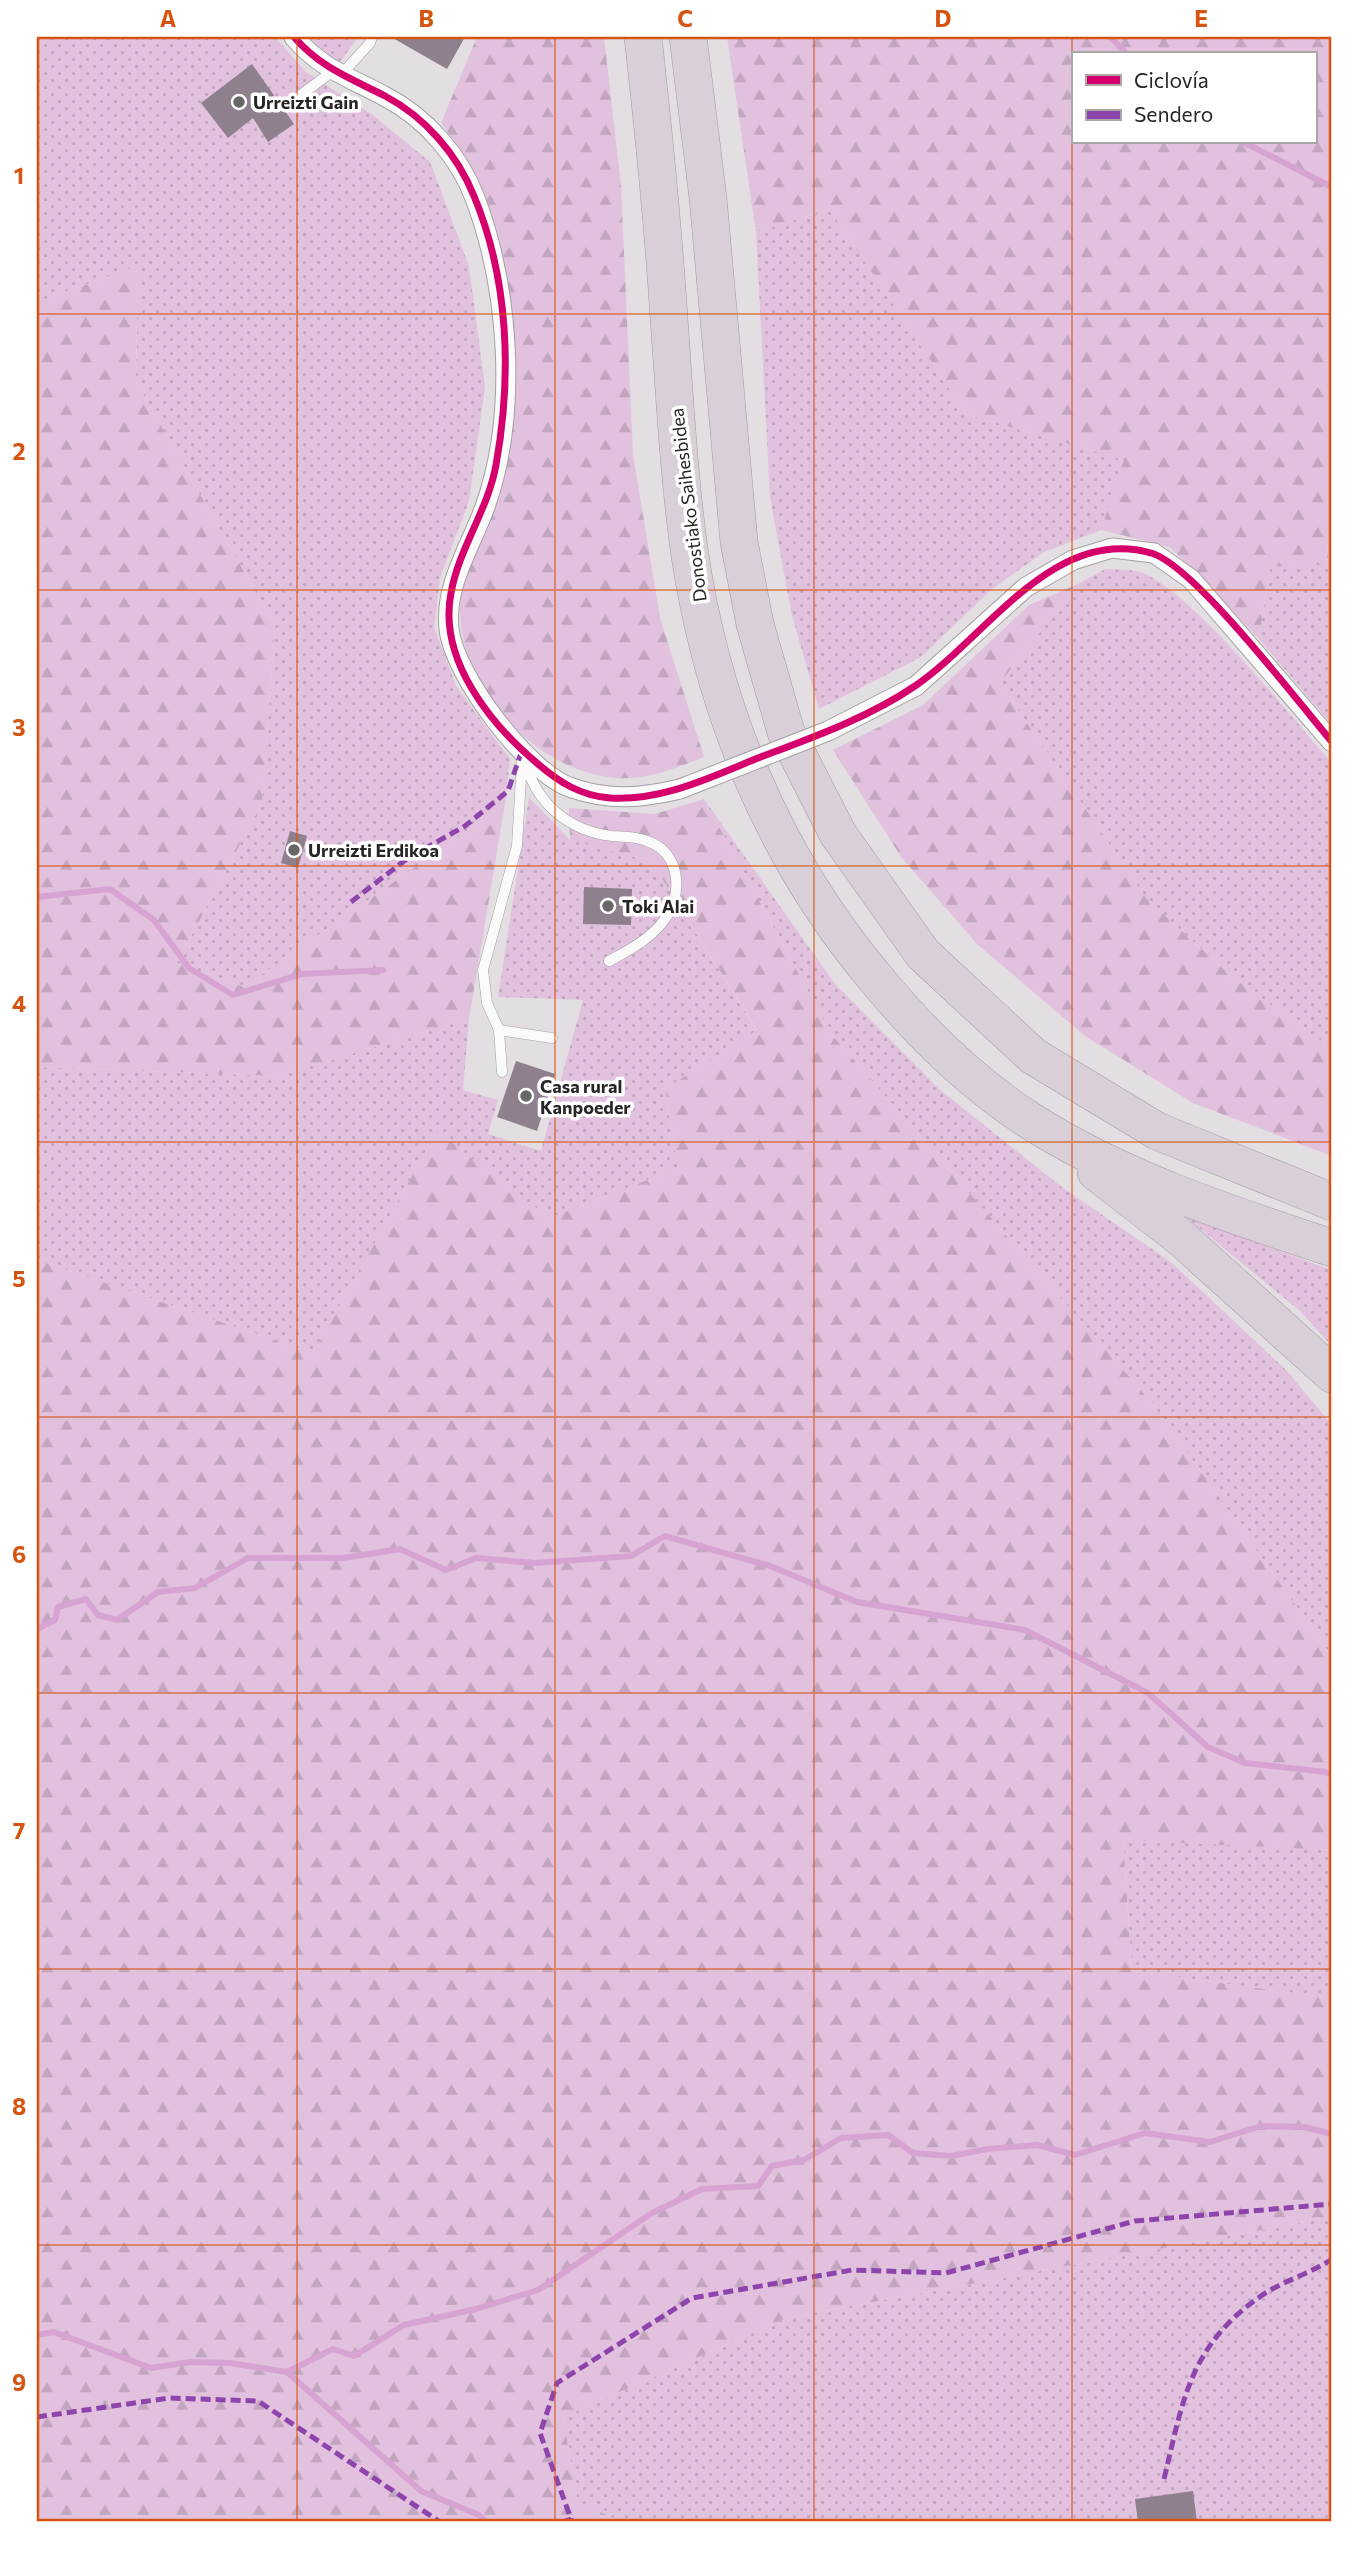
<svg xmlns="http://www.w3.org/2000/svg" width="1369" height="2559" font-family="Commissioner,sans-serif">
<defs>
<pattern id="grass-dots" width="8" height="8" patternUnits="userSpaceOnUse" patternTransform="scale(1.75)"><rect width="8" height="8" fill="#e2c1df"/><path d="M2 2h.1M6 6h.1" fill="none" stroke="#c2a6bf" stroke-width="1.8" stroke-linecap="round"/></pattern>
<pattern id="forest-firs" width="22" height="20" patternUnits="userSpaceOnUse" patternTransform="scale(1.75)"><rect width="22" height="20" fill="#e2c1df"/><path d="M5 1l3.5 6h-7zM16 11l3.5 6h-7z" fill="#c2a6bf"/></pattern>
</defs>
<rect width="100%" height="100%" fill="#e2dee1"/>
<g fill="url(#grass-dots)">
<path d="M37 37H275L306 72 374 116 430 162 469 266 485 387 469 501 440 578 434 627 456 686 510 759 505 804 244 987 177 963 262 803 275 626 136 382 138 266 37 302Z"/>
<path d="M308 37H358L338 65Z"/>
<path d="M830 209 966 414 1125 460 1101 530 1044 552 992 589 921 657 819 709 792 616 770 497 756 232Z"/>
<path d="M1332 506V725L1259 639 1270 567 1326 563Z"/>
<path d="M1105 569C1115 570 1127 569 1137 571 1188 585 1293 720 1332 763V1049L1231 976 1146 898 1000 683 1078 584Z"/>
<path d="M529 797 570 840 651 861 757 1031 665 1089 678 1168 549 1218 437 1132 313 1353 37 1260V1067L277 1076 469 1019 463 1090 498 1100 488 1134 541 1151 583 1000 498 997Z"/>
<path d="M704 799 835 984 939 1089 1059 1185 1172 1263 1286 1370 1332 1425V1657L1153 1404 832 1035Z"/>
<path d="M1186 1217 1332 1270V1346L1300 1311Z"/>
<path d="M1123 1839 1332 1850V1998L1132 1971Z"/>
<path d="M1332 2217V2522H622L578 2503 563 2417 787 2318Z"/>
</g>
<g fill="url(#forest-firs)" fill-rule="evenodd">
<path d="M477 37H604L621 186 633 455 660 618 704 757C676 768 649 780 617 778 537 772 460 690 460 610 460 569 491 529 501 490 512 451 509 408 508 368 504 268 505 207 441 123Z"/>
<path d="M727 37H1332V506L1326 564 1270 567 1259 639 1170 547 1101 530 1124 460 966 414 830 209 756 232ZM1073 54H1315V142H1073Z"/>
<path d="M138 266 136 382 275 626 262 803 177 963 244 987 505 804 469 1019 277 1076 37 1067V302Z"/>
<path d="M1078 584 1000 683 1146 898 1231 976 1332 1049V1156L1193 1103 1085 1036 978 945 902 858 833 750 923 705 1029 605Z"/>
<path d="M704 799 832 1035 1153 1404 1332 1657V1850L1123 1840 1132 1971 1332 1998V2217L787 2318 563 2417 578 2502 622 2522H37V1260L313 1353 437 1131 549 1218 678 1168 665 1089 757 1030 651 861 570 840 569 808 655 814Z"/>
</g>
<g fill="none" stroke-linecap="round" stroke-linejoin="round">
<g stroke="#d6a3d2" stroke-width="6">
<path d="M1110 37 1127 54"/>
<path d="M1243 142 1332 187"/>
<path d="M37 897 110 889 154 920 189 968 233 995 302 974 383 970"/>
<path d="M37 1629 55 1620 58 1607 86 1599 98 1615 117 1620 158 1592 195 1588 248 1558H343L400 1549 446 1570 476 1558 535 1563 631 1556 665 1536 770 1566 857 1602 1025 1630 1148 1693 1208 1747 1245 1763 1325 1772 1332 1775"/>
<path d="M37 2335 54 2332 151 2368 190 2362 230 2363 287 2372 421 2491 479 2515 486 2522"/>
<path d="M287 2372 333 2349 354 2356 404 2325 476 2309 538 2290 652 2213 702 2189 758 2186 772 2166 804 2160 841 2138 888 2135 913 2153 951 2156 987 2149 1037 2145 1075 2155 1145 2133 1210 2142 1261 2126 1304 2127 1332 2134"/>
</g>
</g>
<g fill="#8f808d">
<path d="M391 37H465L447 69Z"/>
<path d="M252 64 294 124 268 142 253 118 228 138 201 103Z"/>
<path d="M290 831 307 836 298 868 281 863Z"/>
<path d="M584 887 632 889 631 925 583 924Z"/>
<path d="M516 1061 555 1074 537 1131 497 1117Z"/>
<path d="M1193 2491 1197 2522H1138L1135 2499Z"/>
</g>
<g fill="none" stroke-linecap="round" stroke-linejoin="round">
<defs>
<g id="lane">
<path d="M340 76 370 43 372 37"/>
<path d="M290 103 333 71"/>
<path d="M525 760C535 803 569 831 612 836 627 837 641 837 654 844 681 858 682 896 665 919 651 939 629 950 609 961"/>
<path d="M499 1030 552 1038"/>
<path d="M502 1072 499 1030 487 1003 483 970 517 846 522 761"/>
</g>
<g id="street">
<path d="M294 37C321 69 351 78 386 97 426 118 459 156 475 198 509 289 518 411 486 504 472 545 444 584 449 629 454 675 528 774 572 788 610 801 642 798 680 789"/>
<path d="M916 686 1026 587 1073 560 1112 548 1154 553 1191 579 1332 742"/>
</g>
<g id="highway">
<path d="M643 37C653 126 662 215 668 304 674 386 678 468 689 549 712 708 773 857 877 980 920 1032 972 1083 1029 1120 1121 1179 1229 1214 1332 1248"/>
<path d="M688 37 708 198 739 542 755 624 786 732 838 834 923 954 1033 1056 1157 1131 1332 1202"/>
<path d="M1096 1172 1180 1237 1332 1374"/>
</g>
</defs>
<use href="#lane" stroke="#a3a1a3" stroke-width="11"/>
<use href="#street" stroke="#a3a1a3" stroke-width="21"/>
<use href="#highway" stroke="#a499a3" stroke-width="38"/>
<use href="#lane" stroke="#fbfafa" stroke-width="10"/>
<use href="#street" stroke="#fbfafa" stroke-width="19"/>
<use href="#highway" stroke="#d8cfd8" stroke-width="37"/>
<defs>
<path id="street-bridge" d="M680 789 828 731 916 686"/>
</defs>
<use href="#street-bridge" stroke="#a3a1a3" stroke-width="21" stroke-linecap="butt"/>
<use href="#street-bridge" stroke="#fbfafa" stroke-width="19"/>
<g stroke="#8e44ad" stroke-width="5" stroke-dasharray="10 5" stroke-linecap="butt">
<path d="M351 902 408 858 465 826 508 791 522 750"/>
<path d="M37 2417 169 2398 258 2401 440 2522"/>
<path d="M1164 2479C1183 2401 1189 2346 1261 2296 1282 2281 1310 2274 1332 2259"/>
<path d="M562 2522 571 2519 540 2433 557 2383 692 2298 852 2270 946 2273 1135 2221 1332 2204"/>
</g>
<defs>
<path id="cycleway" d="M294 37C321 68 350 78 385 96 425 117 457 154 474 196 509 280 512 376 496 465 488 510 459 548 451 593 438 659 490 724 538 764 559 782 581 796 610 798 663 801 711 777 758 758 811 738 868 718 915 686 985 639 1053 525 1151 553 1194 565 1298 702 1332 742"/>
</defs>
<use href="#cycleway" stroke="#fff" stroke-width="11"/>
<use href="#cycleway" stroke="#d6006c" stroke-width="7"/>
</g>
<path fill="none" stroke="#d5540f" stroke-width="2" stroke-opacity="0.55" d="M297 37V2522M555 37V2522M814 37V2522M1072 37V2522M37 314H1332M37 590H1332M37 866H1332M37 1142H1332M37 1417H1332M37 1693H1332M37 1969H1332M37 2245H1332"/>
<g fill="#686667" stroke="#fff" stroke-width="2.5">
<circle cx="239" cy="102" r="7"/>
<circle cx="294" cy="850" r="7"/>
<circle cx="608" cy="906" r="7"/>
<circle cx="526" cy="1096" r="7"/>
</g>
<g text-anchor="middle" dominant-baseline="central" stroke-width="7" stroke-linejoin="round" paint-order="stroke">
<g font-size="18" font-weight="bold" fill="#272526" stroke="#fff" text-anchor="start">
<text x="253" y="102">Urreizti Gain</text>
<text x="308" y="850">Urreizti Erdikoa</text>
<text x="622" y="906">Toki Alai</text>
<text x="540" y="1086">Casa rural<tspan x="540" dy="21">Kanpoeder</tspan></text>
</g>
<g font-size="18" fill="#272526" stroke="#fff">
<text transform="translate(688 505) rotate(-97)">Donostiako Saihesbidea</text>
</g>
</g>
<rect width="1369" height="2559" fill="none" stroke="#ffffff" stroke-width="77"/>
<rect x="1072" y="52" width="245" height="91" fill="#ffffff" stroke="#a9a8a8" stroke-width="2"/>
<rect x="1086" y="75" width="35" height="10" fill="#d6006c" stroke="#a9a8a8" stroke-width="2"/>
<text x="1134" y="88" font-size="21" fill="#272526">Ciclovía</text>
<rect x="1086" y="110" width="35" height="10" fill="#8e44ad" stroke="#a9a8a8" stroke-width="2"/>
<text x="1134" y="122" font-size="21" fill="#272526">Sendero</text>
<rect x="38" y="38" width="1292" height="2482" fill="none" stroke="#d5540f" stroke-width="2.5"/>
<g font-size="23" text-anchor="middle" font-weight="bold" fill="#d5540f">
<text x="168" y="27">A</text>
<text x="426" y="27">B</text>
<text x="685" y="27">C</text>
<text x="943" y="27">D</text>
<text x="1201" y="27">E</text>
<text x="19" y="184">1</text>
<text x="19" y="460">2</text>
<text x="19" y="736">3</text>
<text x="19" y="1012">4</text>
<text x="19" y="1287">5</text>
<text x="19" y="1563">6</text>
<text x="19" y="1839">7</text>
<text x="19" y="2115">8</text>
<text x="19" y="2391">9</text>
</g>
</svg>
